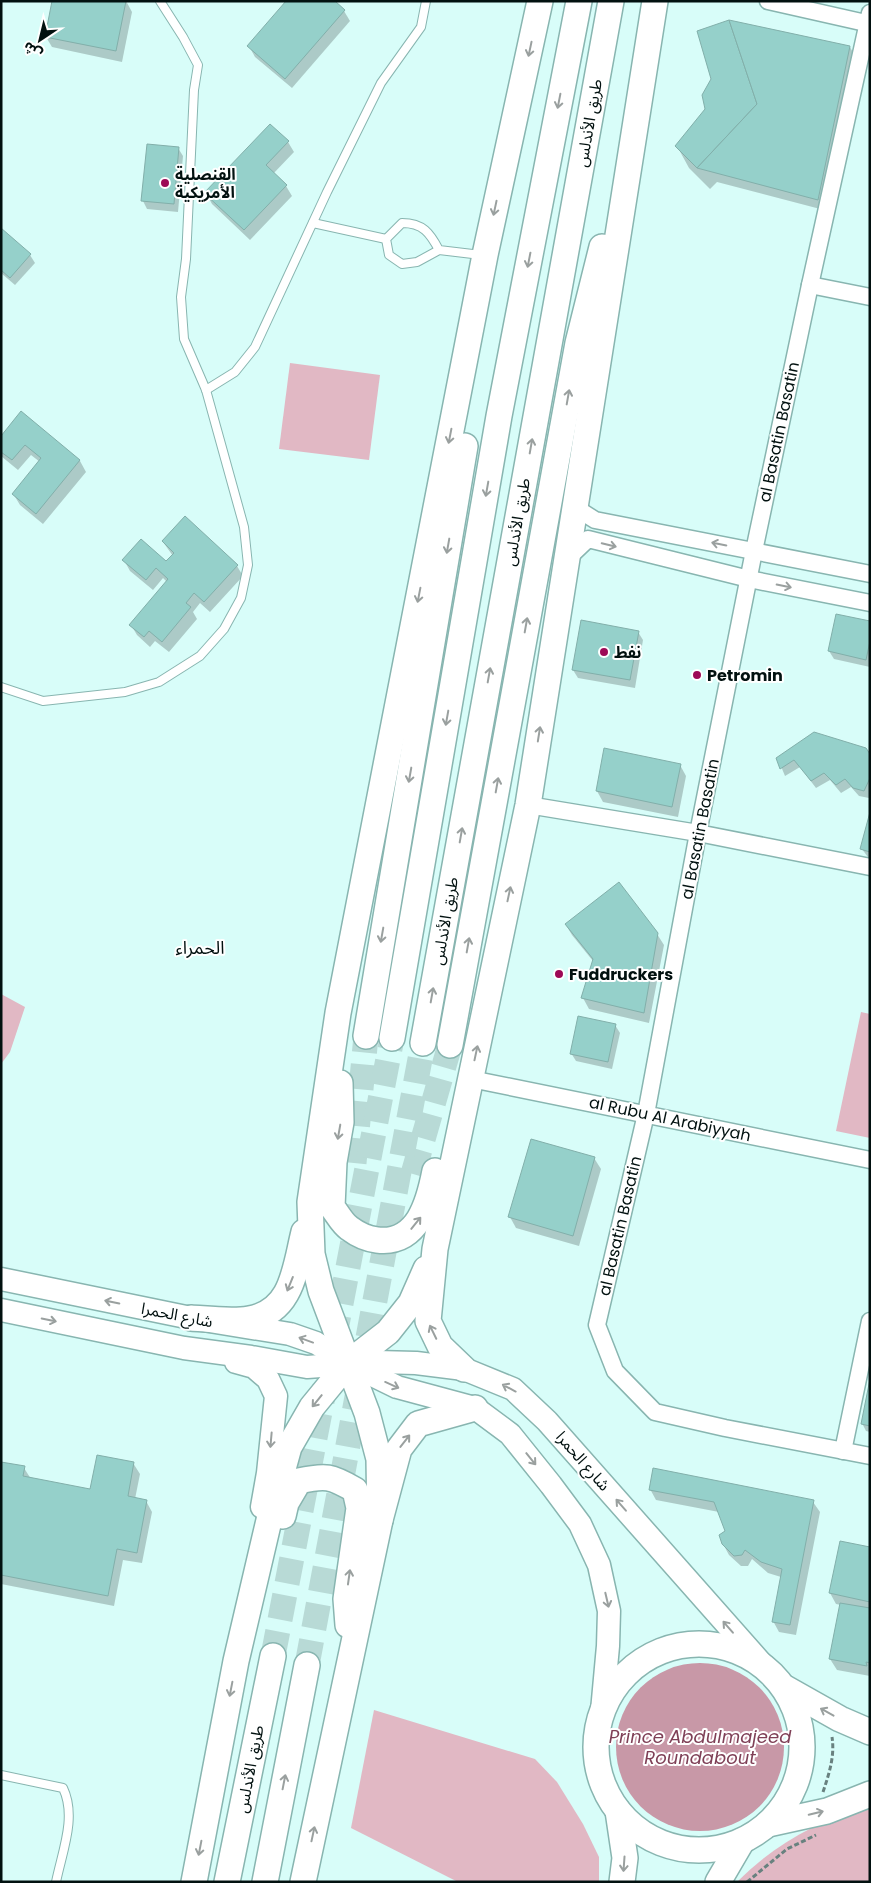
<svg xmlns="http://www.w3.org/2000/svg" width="871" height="1883" font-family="Poppins,'Noto Sans Arabic',sans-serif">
<rect width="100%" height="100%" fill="#d8fdf9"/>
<g fill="#e1b8c4">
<path d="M290 363 380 375 369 460 279 449Z"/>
<path d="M1 994 25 1007 10 1052 1 1064Z"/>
<path d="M861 1012 870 1014V1138L836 1131Z"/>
<path d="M374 1710 535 1759 557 1782 583 1824 599 1857V1882H458L351 1828Z"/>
<path d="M870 1808V1882H737C774 1845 818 1819 870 1808Z"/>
</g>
<circle fill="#c898a7" cx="700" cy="1747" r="84"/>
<g fill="#0003">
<path d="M126 1 132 12 122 62 52 47 46 37Z"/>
<path d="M344 11 350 21 292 88 255 57 249 46Z"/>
<path d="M850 47 856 58 824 210 717 182 710 189 689 168 677 146Z"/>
<path d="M288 142 294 152 273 174 286 186 292 196 250 240 212 204 206 193Z"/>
<path d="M178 148 183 156 178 212 147 209 143 201Z"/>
<path d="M1 230 30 255 35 263 15 285 1 273Z"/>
<path d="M21 413 80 461 86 472 43 524 20 505 14 495 40 462 31 455 18 470 1 456V438Z"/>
<path d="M163 542 237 566 243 576 210 612 200 603 193 612 197 619 169 652 155 641 150 647 137 635 131 625 167 582 163 578 153 590 130 571 124 560 166 563 173 556Z"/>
<path d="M837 615 870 622V667L834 659 829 651Z"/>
<path d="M638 632 643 640 635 688 578 678 573 670Z"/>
<path d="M870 756 869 798 859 796 851 787 841 793 830 780 816 788 800 767 785 776 778 759Z"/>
<path d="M680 765 686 776 678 817 603 802 597 791Z"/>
<path d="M870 817V860L862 849Z"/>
<path d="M566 925 657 934 664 945 649 1023 589 1009 583 998 593 961 572 935Z"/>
<path d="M615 1025 620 1033 612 1069 576 1061 571 1053Z"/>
<path d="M594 1158 601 1169 579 1246 516 1228 510 1217Z"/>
<path d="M870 1385V1432L866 1431 862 1423Z"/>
<path d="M1 1463 24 1468 31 1479 91 1491 133 1463 140 1474 135 1499 146 1501 152 1512 142 1563 123 1560 114 1606 1 1584Z"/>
<path d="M650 1489 813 1502 820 1512 796 1635 779 1632 773 1621 781 1577 768 1573 752 1559 748 1566H741L729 1555 723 1544 727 1531 719 1512 656 1500Z"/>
<path d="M870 1548V1676L837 1670 830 1659 841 1605 836 1604 830 1593Z"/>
</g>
<g fill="#95d0ca" stroke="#82afaa">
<path d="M52 1H126L116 51 45 37Z"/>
<path d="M286 1H335L345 10 285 79 247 46Z"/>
<path d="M729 20 757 104 697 168 675 146 705 109 702 95 711 79 697 31Z"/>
<path d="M729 20 850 46 818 200 697 168 757 104Z"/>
<path d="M270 124 289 141 266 165 287 185 244 230 204 193Z"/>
<path d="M147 144 179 147 174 204 141 201Z"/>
<path d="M1 228 31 254 10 278 1 270Z"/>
<path d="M21 411 80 460 36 514 12 494 41 458 25 445 12 460 1 452V436Z"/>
<path d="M185 516 238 565 204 602 194 593 186 603 191 607 162 642 149 631 144 637 129 625 168 579 156 568 146 580 122 560 141 539 166 561 174 553 162 541Z"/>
<path d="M836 614 870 621V641L866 660 828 651Z"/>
<path d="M581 620 639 631 630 680 572 670Z"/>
<path d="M814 732 866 748 870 754V778L864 791 853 788 845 779 836 785 824 773 811 781 794 760 780 769 776 758Z"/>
<path d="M604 748 681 764 672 807 596 791Z"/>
<path d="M870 812V852L860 849Z"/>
<path d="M619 882 658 933 644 1013 581 998 593 959 565 924Z"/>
<path d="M578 1016 616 1024 608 1062 570 1054Z"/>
<path d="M531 1139 595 1157 573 1236 508 1217Z"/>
<path d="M870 1379V1426L861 1424Z"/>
<path d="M97 1455 134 1462 128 1496 147 1500 137 1553 117 1549 108 1596 1 1575V1462L25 1466 23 1476 90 1489Z"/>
<path d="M653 1468 814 1500 790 1625 772 1622 782 1569 761 1562 745 1550 742 1555 734 1556 722 1544 719 1535 725 1531 714 1502 649 1490Z"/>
<path d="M840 1541 870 1547V1602L829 1593Z"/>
<path d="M840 1603 870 1608V1663L866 1662 867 1666 829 1659Z"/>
</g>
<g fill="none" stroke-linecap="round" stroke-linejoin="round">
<g stroke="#b8dad6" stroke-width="25" stroke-dasharray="25 12" stroke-linecap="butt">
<path d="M354 1163 366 1036"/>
<path d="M413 1174 450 1045"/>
<path d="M334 1340 392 1038"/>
<path d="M273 1656 325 1386"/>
<path d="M307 1665 423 1043"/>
</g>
<defs>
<g id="lane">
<path d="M313 223 386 239"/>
<path d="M439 250 417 262 402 264 389 255 386 239 402 223C423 223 430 233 439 250L481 255"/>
<path d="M206 390 235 372 255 347 327 192 381 83 421 27 426 1"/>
<path d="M1 687 43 701 125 692 159 682 200 656 224 629 241 598 248 565 244 527 206 390 184 339 181 297 186 259 194 90 198 65 183 37 160 1"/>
<path d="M1 1775 63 1788C77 1817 62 1852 56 1882"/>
</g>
<g id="street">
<path d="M768 1 870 24"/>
<path d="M870 13 810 285 754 551 698 833 646 1114 597 1325 615 1371 655 1412 725 1428 870 1456"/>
<path d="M810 285 870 297"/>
<path d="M576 508 595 520 870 574"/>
<path d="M568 558 588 539 749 579 870 603"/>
<path d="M528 805 698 833 870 867"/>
<path d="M471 1079 870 1160"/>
<path d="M843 1451 870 1321"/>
</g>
<g id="secondary">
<path d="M1 1279 191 1318 290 1334 316 1343 348 1363 397 1387 475 1408 510 1434 551 1485 580 1524 599 1565 609 1611 608 1646 602 1711"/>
<path d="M1 1310 184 1348 251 1357 307 1367 377 1362 416 1363 464 1369 513 1389 547 1421 761 1663"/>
<path d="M236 1362 254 1367 268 1379 276 1396 268 1473 262 1507"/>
</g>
<g id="primary">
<path d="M366 1036 465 446"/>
<path d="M392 1038 499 416 579 1"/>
<path d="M423 1043 611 1"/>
<path d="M450 1045 578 343 602 247"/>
<path d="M340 1083 341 1122 334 1162 332 1207C337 1213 342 1223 349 1228 357 1234 368 1239 377 1240 418 1245 429 1202 435 1171"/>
<path d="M191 1318C208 1319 232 1322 249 1319 293 1312 295 1268 304 1232"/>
<path d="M464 1369 440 1346 428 1321 435 1249 528 805 655 1"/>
<path d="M283 1516 286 1503 299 1481C326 1475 331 1476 355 1490L359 1508 346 1599 348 1625"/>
<path d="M380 1520 379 1459 367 1413 321 1291 312 1254 310 1202 338 1013 485 255 540 1"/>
<circle cx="699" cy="1747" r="103"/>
<path d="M785 1688 840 1719 870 1732"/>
<path d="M618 1811 625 1858 622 1882"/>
<path d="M768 1824 827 1811 870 1794"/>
<path d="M194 1882 236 1661 270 1516 289 1447 312 1407 348 1363 388 1332 411 1303 426 1269"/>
<path d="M227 1882 273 1656"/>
<path d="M265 1882 307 1665"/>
<path d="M303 1882 380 1520 399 1449 418 1424 475 1408"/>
<path d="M718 1882 742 1841"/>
</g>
</defs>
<use href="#lane" stroke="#88b5b0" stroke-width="10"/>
<use href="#street" stroke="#88b5b0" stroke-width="19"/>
<use href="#secondary" stroke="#88b5b0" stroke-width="25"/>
<use href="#primary" stroke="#88b5b0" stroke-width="28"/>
<g stroke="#68817f" stroke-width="3" stroke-dasharray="5 2.5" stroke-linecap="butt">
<path d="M823 1792C829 1774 835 1756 832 1737"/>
<path d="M747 1882 787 1849 816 1835"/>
</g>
<use href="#lane" stroke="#fff" stroke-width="8"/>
<use href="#street" stroke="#fff" stroke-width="16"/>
<use href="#secondary" stroke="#fff" stroke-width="22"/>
<use href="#primary" stroke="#fff" stroke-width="25"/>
</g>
<defs><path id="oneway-shaft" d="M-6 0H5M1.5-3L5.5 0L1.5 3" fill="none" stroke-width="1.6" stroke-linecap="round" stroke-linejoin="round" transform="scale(1.25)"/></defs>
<g stroke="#9aa09f">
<use href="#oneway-shaft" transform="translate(530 49) rotate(102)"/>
<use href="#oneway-shaft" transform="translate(559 101) rotate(101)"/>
<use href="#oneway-shaft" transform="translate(495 208) rotate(102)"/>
<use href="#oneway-shaft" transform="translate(529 260) rotate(101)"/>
<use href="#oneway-shaft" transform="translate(568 397) rotate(-80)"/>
<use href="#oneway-shaft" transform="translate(450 436) rotate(101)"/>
<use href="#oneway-shaft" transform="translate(531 446) rotate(-80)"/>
<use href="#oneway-shaft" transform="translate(487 489) rotate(100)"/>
<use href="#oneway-shaft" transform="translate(719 544) rotate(-169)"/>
<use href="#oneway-shaft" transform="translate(609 545) rotate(14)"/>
<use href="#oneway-shaft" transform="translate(448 546) rotate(100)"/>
<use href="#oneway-shaft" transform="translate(784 586) rotate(11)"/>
<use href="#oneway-shaft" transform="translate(419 595) rotate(101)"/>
<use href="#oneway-shaft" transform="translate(526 625) rotate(-80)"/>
<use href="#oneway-shaft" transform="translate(489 675) rotate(-80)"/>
<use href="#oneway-shaft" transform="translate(447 718) rotate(100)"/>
<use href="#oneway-shaft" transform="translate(539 734) rotate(-81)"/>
<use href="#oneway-shaft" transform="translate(410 775) rotate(100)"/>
<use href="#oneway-shaft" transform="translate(497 785) rotate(-80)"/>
<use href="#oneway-shaft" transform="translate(461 835) rotate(-80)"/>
<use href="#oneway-shaft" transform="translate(509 894) rotate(-78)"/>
<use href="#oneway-shaft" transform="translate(382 935) rotate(100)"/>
<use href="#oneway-shaft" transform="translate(468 945) rotate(-80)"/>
<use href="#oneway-shaft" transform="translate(432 995) rotate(-80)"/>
<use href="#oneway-shaft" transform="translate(476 1053) rotate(-78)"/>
<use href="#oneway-shaft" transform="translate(339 1132) rotate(100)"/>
<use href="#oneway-shaft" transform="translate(416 1223) rotate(-51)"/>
<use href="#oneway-shaft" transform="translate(290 1284) rotate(112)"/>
<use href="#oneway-shaft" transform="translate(112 1302) rotate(-168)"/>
<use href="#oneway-shaft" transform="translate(49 1320) rotate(12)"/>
<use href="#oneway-shaft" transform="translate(433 1332) rotate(-116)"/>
<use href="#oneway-shaft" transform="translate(306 1340) rotate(-160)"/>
<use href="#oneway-shaft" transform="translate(392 1385) rotate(24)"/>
<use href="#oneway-shaft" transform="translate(509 1388) rotate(-152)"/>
<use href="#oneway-shaft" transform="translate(317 1401) rotate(129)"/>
<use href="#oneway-shaft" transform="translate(271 1440) rotate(95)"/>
<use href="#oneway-shaft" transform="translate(405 1441) rotate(-52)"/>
<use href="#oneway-shaft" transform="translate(531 1459) rotate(51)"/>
<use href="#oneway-shaft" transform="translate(621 1505) rotate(-131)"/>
<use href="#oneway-shaft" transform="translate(349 1577) rotate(-82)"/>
<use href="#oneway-shaft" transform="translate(607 1600) rotate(77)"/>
<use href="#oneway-shaft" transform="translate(728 1627) rotate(-131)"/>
<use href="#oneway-shaft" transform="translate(231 1689) rotate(101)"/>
<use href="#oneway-shaft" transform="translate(827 1712) rotate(-151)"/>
<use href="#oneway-shaft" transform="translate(284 1782) rotate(-79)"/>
<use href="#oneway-shaft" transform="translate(816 1813) rotate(-13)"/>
<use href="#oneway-shaft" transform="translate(313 1834) rotate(-78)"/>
<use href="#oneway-shaft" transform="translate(200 1848) rotate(101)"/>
<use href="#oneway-shaft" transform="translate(624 1864) rotate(94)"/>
</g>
<g fill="#9d0956" stroke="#fff" stroke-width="2">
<circle cx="165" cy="183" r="5"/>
<circle cx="604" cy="652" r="5"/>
<circle cx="697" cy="675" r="5"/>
<circle cx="559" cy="974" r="5"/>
</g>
<g text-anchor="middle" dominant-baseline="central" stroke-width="4" stroke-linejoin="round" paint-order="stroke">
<g font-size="16" fill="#021110" stroke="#fff">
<text transform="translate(589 123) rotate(-80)">طريق الأندلس</text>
<text transform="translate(779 432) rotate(-78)">al Basatin Basatin</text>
<text transform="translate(517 522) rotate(-80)">طريق الأندلس</text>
<text transform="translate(700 829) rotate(-79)">al Basatin Basatin</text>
<text transform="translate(445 921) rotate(-80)">طريق الأندلس</text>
<text transform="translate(670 1119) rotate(12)">al Rubu Al Arabiyyah</text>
<text transform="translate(620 1226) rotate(-77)">al Basatin Basatin</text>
<text transform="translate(177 1315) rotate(11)">شارع الحمرا</text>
<text transform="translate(583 1461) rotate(49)">شارع الحمرا</text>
<text transform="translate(250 1769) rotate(-79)">طريق الأندلس</text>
</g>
<g font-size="16" font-weight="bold" fill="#021110" stroke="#fff" text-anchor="start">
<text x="175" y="174">القنصلية<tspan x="175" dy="18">الأمريكية</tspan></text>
<text x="614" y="652">نفط</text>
<text x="707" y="675">Petromin</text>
<text x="569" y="974">Fuddruckers</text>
</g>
<g font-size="18" fill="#021110" stroke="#fff">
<text x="200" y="947">الحمراء</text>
</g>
<g font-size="18" font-style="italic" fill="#7f4057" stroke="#fff">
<text x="700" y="1736">Prince Abdulmajeed<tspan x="700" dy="21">Roundabout</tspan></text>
</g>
</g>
<rect width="871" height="1883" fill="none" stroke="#021110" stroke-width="5"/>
<g transform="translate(40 40) rotate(215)" stroke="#ffffff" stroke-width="4" paint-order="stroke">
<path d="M0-4L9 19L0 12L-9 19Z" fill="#021110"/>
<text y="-8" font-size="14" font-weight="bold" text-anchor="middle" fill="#021110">ش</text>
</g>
</svg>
